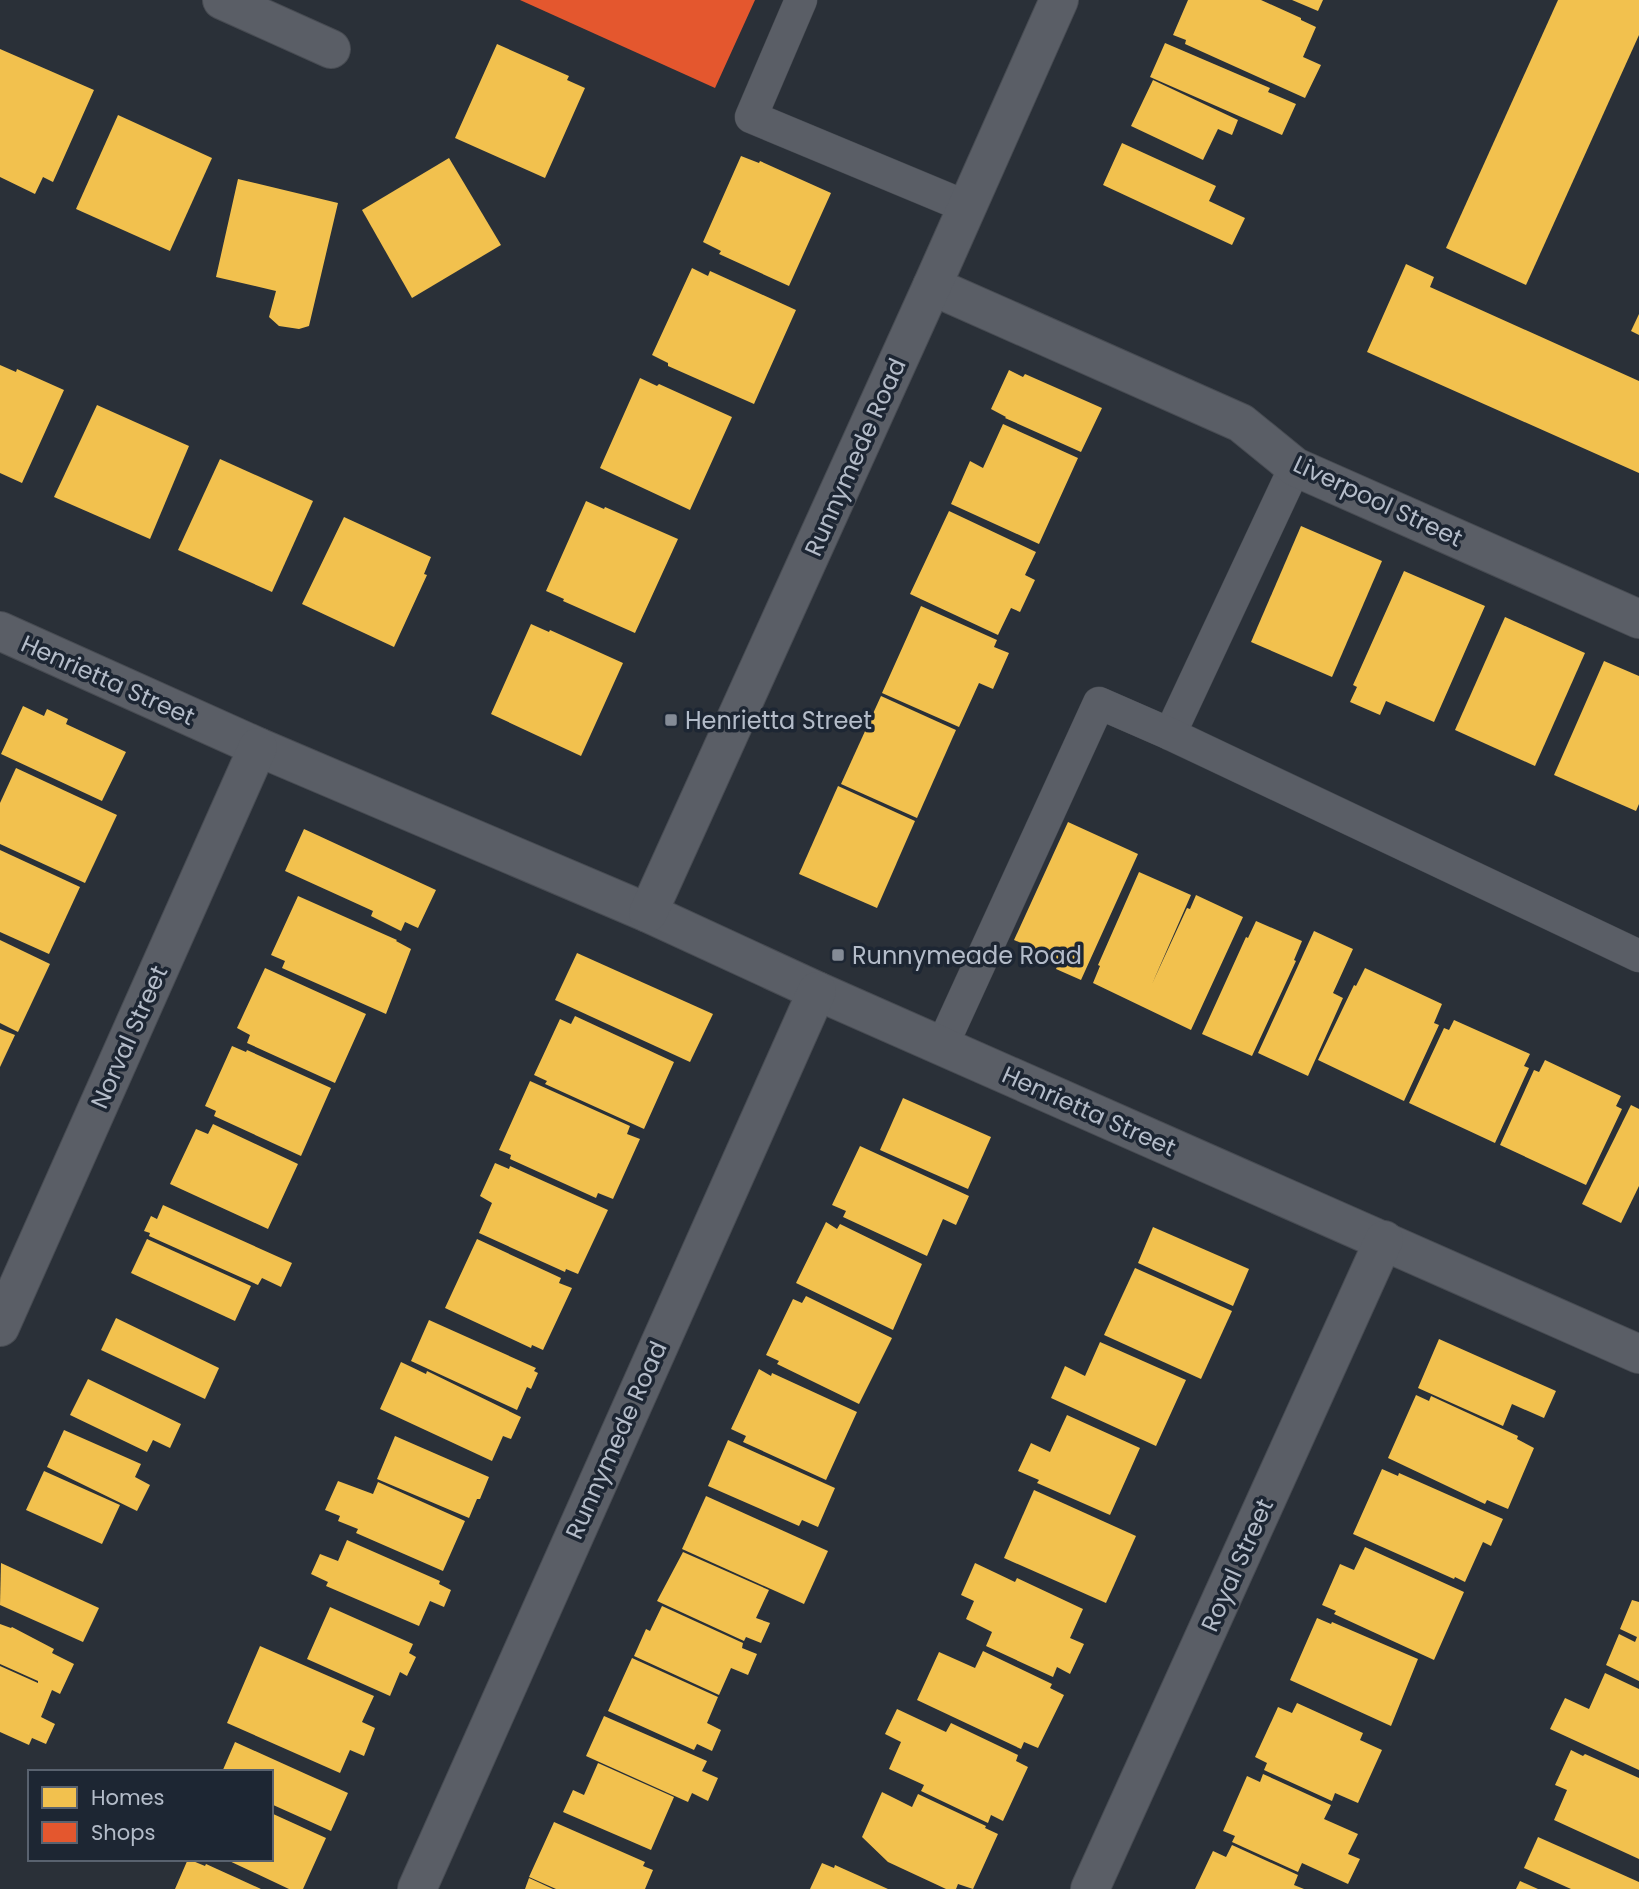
<svg xmlns="http://www.w3.org/2000/svg" width="1639" height="1889" font-family="Poppins,sans-serif">
<rect width="100%" height="100%" fill="#2a3038"/>
<g fill="#f2c14e">
<path d="M1188 0H1261L1301 18V20L1316 27 1303 57 1321 65 1305 98 1185 44 1186 40 1173 35Z"/>
<path d="M1292 0H1323L1318 11Z"/>
<path d="M1558 0H1639V35L1526 285 1446 248Z"/>
<path d="M1165 43 1270 88 1268 92 1296 104 1282 135 1150 77Z"/>
<path d="M497 44 569 76 567 80 585 88 545 178 455 138Z"/>
<path d="M0 49 94 90 53 182 43 177 35 194 0 177Z"/>
<path d="M1153 80 1238 120 1232 135 1218 129 1203 160 1131 126Z"/>
<path d="M118 115 212 158 170 251 76 209Z"/>
<path d="M1122 143 1216 186 1209 201 1245 218 1232 245 1103 185Z"/>
<path d="M741 156 759 163 760 161 831 193 789 286 719 254 721 251 703 242Z"/>
<path d="M449 158 501 245 412 298 362 210Z"/>
<path d="M238 179 338 203 309 326 299 329 279 326 269 317 276 291 216 277Z"/>
<path d="M1406 264 1434 277 1430 287 1639 381V473L1367 352Z"/>
<path d="M692 268 708 276 710 271 796 310 754 404 668 366V363L652 355Z"/>
<path d="M1639 314V335L1631 331Z"/>
<path d="M0 365 16 372 17 369 64 390 22 483 0 473Z"/>
<path d="M1009 370 1023 377 1025 374 1102 408 1081 452 1005 418 1006 417 991 409Z"/>
<path d="M640 378 657 386 659 384 732 417 690 510 600 468Z"/>
<path d="M97 405 189 446 150 539 54 497Z"/>
<path d="M1003 424 1078 458 1039 544 951 504 970 461 983 468Z"/>
<path d="M220 459 313 501 272 592 178 550Z"/>
<path d="M586 501 604 509 605 507 678 539 635 633 563 601 564 599 546 591Z"/>
<path d="M949 511 1036 552 1025 575 1035 580 1020 612 1011 608 998 635 910 594Z"/>
<path d="M344 517 431 557 424 574 427 575 394 647 302 604Z"/>
<path d="M1301 526 1382 561 1332 677 1251 642Z"/>
<path d="M1404 571 1485 606 1434 722 1386 701 1380 715 1350 702 1357 687 1353 685Z"/>
<path d="M921 606 997 640 994 647 1009 653 993 689 979 683 959 727 882 693Z"/>
<path d="M1505 617 1585 653 1535 766 1455 730Z"/>
<path d="M531 624 549 632 550 630 623 663 581 756 491 714Z"/>
<path d="M1604 661 1639 676V804L1636 811 1554 775Z"/>
<path d="M881 696 956 730 917 818 841 784Z"/>
<path d="M23 706 44 716 47 709 68 719 66 724 126 752 102 801 1 754Z"/>
<path d="M16 768 117 815 85 883 0 844V803Z"/>
<path d="M838 786 915 821 877 908 799 874Z"/>
<path d="M1068 822 1138 854 1081 980 1056 969 1060 960 1014 940Z"/>
<path d="M304 829 436 890 418 928 405 922 401 931 371 916 373 911 285 871Z"/>
<path d="M0 850 80 887 49 954 0 932Z"/>
<path d="M1139 872 1191 895 1152 984 1187 908 1190 909 1196 895 1243 917 1191 1030 1093 983 1100 966 1098 965Z"/>
<path d="M298 896 397 940 396 941 411 949 386 1014 282 968 285 961 271 955Z"/>
<path d="M1256 921 1302 941 1294 960 1296 961 1252 1056 1202 1034 1246 937 1248 938Z"/>
<path d="M1314 931 1353 949 1333 993 1343 998 1308 1076 1258 1053Z"/>
<path d="M0 940 50 964 18 1032 0 1023Z"/>
<path d="M577 953 713 1014 690 1062 555 1000Z"/>
<path d="M265 968 366 1014 335 1083 247 1043 250 1035 237 1028Z"/>
<path d="M1365 968 1442 1004 1434 1023 1439 1025 1404 1101 1318 1060 1354 985 1356 986Z"/>
<path d="M575 1016 674 1062 644 1129 545 1084 547 1081 534 1075 560 1019 571 1024Z"/>
<path d="M1454 1020 1530 1054 1524 1066 1529 1068 1495 1143 1409 1103 1444 1028 1449 1030Z"/>
<path d="M0 1029 15 1035 0 1067Z"/>
<path d="M232 1046 246 1052 247 1050 331 1088 301 1156 214 1116 216 1111 205 1106Z"/>
<path d="M1545 1060 1621 1096 1616 1106 1622 1109 1586 1185 1500 1145 1534 1070 1539 1072Z"/>
<path d="M530 1081 630 1126 627 1134 640 1139 613 1199 598 1193 596 1198 510 1159 511 1155 499 1150Z"/>
<path d="M903 1098 991 1137 968 1189 880 1150Z"/>
<path d="M1631 1105 1639 1109V1186L1621 1223 1582 1204Z"/>
<path d="M213 1124 298 1164 268 1229 170 1184 196 1129 208 1134Z"/>
<path d="M860 1146 969 1196 956 1225 943 1219 927 1256 843 1217 846 1211 832 1205Z"/>
<path d="M495 1163 509 1169 510 1166 608 1210 578 1274 566 1269 565 1272 479 1233 492 1203 480 1196Z"/>
<path d="M163 1205 292 1263 281 1287 262 1278 258 1285 149 1236 150 1233 144 1231 151 1216 157 1219Z"/>
<path d="M826 1222 837 1229 840 1224 922 1264 893 1330 796 1283Z"/>
<path d="M1153 1227 1249 1269 1233 1306 1138 1263Z"/>
<path d="M147 1239 251 1286 235 1321 131 1273Z"/>
<path d="M477 1239 561 1278 559 1283 572 1288 543 1350 532 1345 531 1348 445 1308Z"/>
<path d="M1135 1268 1232 1311 1201 1379 1104 1335Z"/>
<path d="M806 1296 892 1338 859 1404 777 1364 779 1361 766 1355 793 1299 802 1303Z"/>
<path d="M116 1318 219 1368 205 1399 101 1350Z"/>
<path d="M429 1320 536 1368 534 1371 538 1373 531 1389 527 1387 517 1410 411 1361Z"/>
<path d="M1439 1339 1556 1391 1544 1418 1512 1404 1503 1426 1418 1388Z"/>
<path d="M1100 1342 1186 1380 1156 1446 1051 1398 1065 1366 1085 1376Z"/>
<path d="M401 1362 426 1374 427 1371 521 1417 511 1439 503 1436 492 1461 380 1409Z"/>
<path d="M759 1369 771 1376 772 1373 857 1412 826 1480 743 1442 746 1436 731 1429Z"/>
<path d="M88 1379 181 1424 170 1448 153 1440 147 1452 70 1415Z"/>
<path d="M1416 1395 1429 1401 1431 1396 1518 1436 1517 1439 1534 1448 1508 1509 1487 1500 1485 1504 1388 1458Z"/>
<path d="M1067 1415 1140 1448 1110 1515 1037 1483 1039 1480 1018 1471 1031 1443 1050 1452Z"/>
<path d="M64 1430 141 1464 135 1477 150 1485 137 1511 47 1467Z"/>
<path d="M395 1436 489 1477 480 1499H477L469 1518 377 1479Z"/>
<path d="M728 1440 835 1488 818 1527 802 1520 799 1526 708 1486Z"/>
<path d="M1382 1469 1398 1476 1399 1473 1503 1519 1491 1546 1483 1542 1465 1582 1455 1577 1454 1579 1353 1534Z"/>
<path d="M44 1471 120 1505 102 1544 26 1510Z"/>
<path d="M338 1481 373 1494 378 1482 465 1521 443 1571 356 1533 358 1529 338 1521 340 1516 325 1510Z"/>
<path d="M1034 1490 1136 1536 1106 1603 1004 1558Z"/>
<path d="M706 1496 828 1551 804 1604 682 1549Z"/>
<path d="M347 1540 440 1581 439 1584 451 1590 444 1607 430 1601 419 1626 326 1586 328 1582 311 1574 320 1554 338 1561Z"/>
<path d="M1365 1547 1464 1592 1434 1660 1334 1614 1336 1611 1322 1605 1340 1564 1354 1570Z"/>
<path d="M683 1552 769 1590 756 1618 770 1623 761 1643 746 1637 744 1641 657 1601Z"/>
<path d="M1 1563 99 1608 83 1642 0 1605Z"/>
<path d="M975 1563 1015 1582 1017 1578 1083 1609 1070 1638 1084 1644 1070 1674 1057 1667 1053 1677 986 1646 992 1632 966 1619 974 1601 961 1595Z"/>
<path d="M1632 1600 1639 1602V1681L1606 1665 1619 1634 1635 1642 1637 1637 1620 1629Z"/>
<path d="M662 1606 743 1643 742 1648 757 1654 748 1675 731 1668 719 1695 634 1656 646 1629 650 1631Z"/>
<path d="M330 1607 413 1644 409 1653 416 1657 407 1676 400 1672 390 1696 307 1659Z"/>
<path d="M1317 1618 1331 1624 1332 1622 1418 1659 1391 1726 1290 1680Z"/>
<path d="M0 1624 11 1628 12 1627 54 1649 52 1653 74 1664 60 1694 52 1690 41 1717 55 1724 46 1744 32 1738 29 1745 0 1732V1666L38 1683V1681L0 1664Z"/>
<path d="M260 1646 374 1696 362 1722 375 1728 364 1756 350 1750 340 1773 227 1723Z"/>
<path d="M983 1651 1052 1684 1050 1688 1064 1695 1038 1748 1024 1742 1021 1749 917 1700 939 1652 975 1668Z"/>
<path d="M632 1658 718 1697 707 1723 721 1730 712 1751 697 1744 694 1750 608 1711Z"/>
<path d="M1605 1673 1639 1689V1770L1550 1729 1565 1698 1589 1709Z"/>
<path d="M1297 1703 1363 1733 1360 1740 1382 1750 1358 1803 1335 1793 1332 1801 1264 1770 1267 1763 1255 1757 1278 1707 1292 1713Z"/>
<path d="M897 1709 946 1732 951 1723 1018 1755 1016 1761 1028 1767 1003 1821 991 1815 988 1823 921 1791 924 1785 889 1769 901 1742 885 1734Z"/>
<path d="M604 1716 707 1761 702 1771 718 1778 708 1801 692 1793 688 1802 586 1756Z"/>
<path d="M235 1742 348 1793 331 1831 271 1804V1772H222Z"/>
<path d="M1571 1750 1583 1756 1585 1754 1639 1778V1859L1554 1820 1567 1790 1555 1785Z"/>
<path d="M598 1763 674 1797 651 1850 563 1812 573 1790 584 1795Z"/>
<path d="M1263 1774 1331 1805 1324 1819 1358 1834 1348 1854 1360 1859 1348 1884 1302 1863 1298 1872 1232 1842 1235 1836 1223 1831 1247 1776 1260 1782Z"/>
<path d="M882 1792 912 1807 918 1794 986 1826 985 1828 998 1834 973 1889 958 1884 956 1889H946L888 1862 862 1837Z"/>
<path d="M271 1813 326 1838 303 1889H289L225 1859H271Z"/>
<path d="M554 1822 645 1862 643 1866 653 1870 645 1889H556L529 1877Z"/>
<path d="M1538 1837 1639 1882V1889H1571L1524 1868Z"/>
<path d="M1232 1845 1298 1875 1294 1885 1304 1889H1195L1213 1851 1226 1857Z"/>
<path d="M188 1859 205 1866 206 1864 261 1889H175Z"/>
<path d="M822 1863 834 1868 835 1865 888 1889H810Z"/>
<path d="M529 1878 553 1889H525Z"/>
<path d="M1520 1881 1538 1889H1516Z"/>
</g>
<path fill="#e4572e" d="M520 0H755L715 88Z"/>
<g fill="none" stroke-linecap="round" stroke-linejoin="round">
<defs>
<g id="service">
<path d="M801 0 751 117 967 207"/>
<path d="M1170 734 1295 467"/>
<path d="M942 1046 1099 703 1170 734 1639 956"/>
</g>
<g id="minor">
<path d="M222 0 331 49"/>
<path d="M932 286 1241 423 1295 467 1639 619"/>
<path d="M0 631 258 747 648 913 817 991 1639 1354"/>
<path d="M648 913 932 286 1059 0"/>
<path d="M0 1327 258 747"/>
<path d="M417 1889 817 991"/>
<path d="M1090 1889 1384 1240"/>
</g>
</defs>
<use href="#service" stroke="#484c53" stroke-width="33"/>
<use href="#minor" stroke="#484c53" stroke-width="40"/>
<use href="#service" stroke="#5a5e66" stroke-width="32"/>
<use href="#minor" stroke="#5a5e66" stroke-width="38"/>
</g>
<g fill="#848b96" stroke="#1d2633" stroke-width="2.5">
<rect x="664" y="713" width="14" height="14" rx="3.5"/>
<rect x="831" y="948" width="14" height="14" rx="3.5"/>
</g>
<g text-anchor="middle" dominant-baseline="central" stroke-width="7" stroke-linejoin="round" paint-order="stroke">
<g font-size="24" fill="#b4bcc9" stroke="#1d2633">
<text transform="translate(855 457) rotate(-66)">Runnymede Road</text>
<text transform="translate(1378 501) rotate(25)">Liverpool Street</text>
<text transform="translate(108 680) rotate(24)">Henrietta Street</text>
<text transform="translate(129 1037) rotate(-66)">Norval Street</text>
<text transform="translate(1089 1111) rotate(24)">Henrietta Street</text>
<text transform="translate(616 1440) rotate(-66)">Runnymede Road</text>
<text transform="translate(1237 1565) rotate(-66)">Royal Street</text>
</g>
<g font-size="24" fill="#b4bcc9" stroke="#1d2633" text-anchor="start">
<text x="685" y="720">Henrietta Street</text>
<text x="852" y="955">Runnymeade Road</text>
</g>
</g>
<rect x="28" y="1770" width="245" height="91" fill="#1d2633" stroke="#59626f" stroke-width="2"/>
<rect x="42" y="1787" width="35" height="21" fill="#f2c14e" stroke="#59626f" stroke-width="2"/>
<text x="91" y="1805" font-size="21" fill="#b4bcc9">Homes</text>
<rect x="42" y="1822" width="35" height="21" fill="#e4572e" stroke="#59626f" stroke-width="2"/>
<text x="91" y="1840" font-size="21" fill="#b4bcc9">Shops</text>
</svg>
